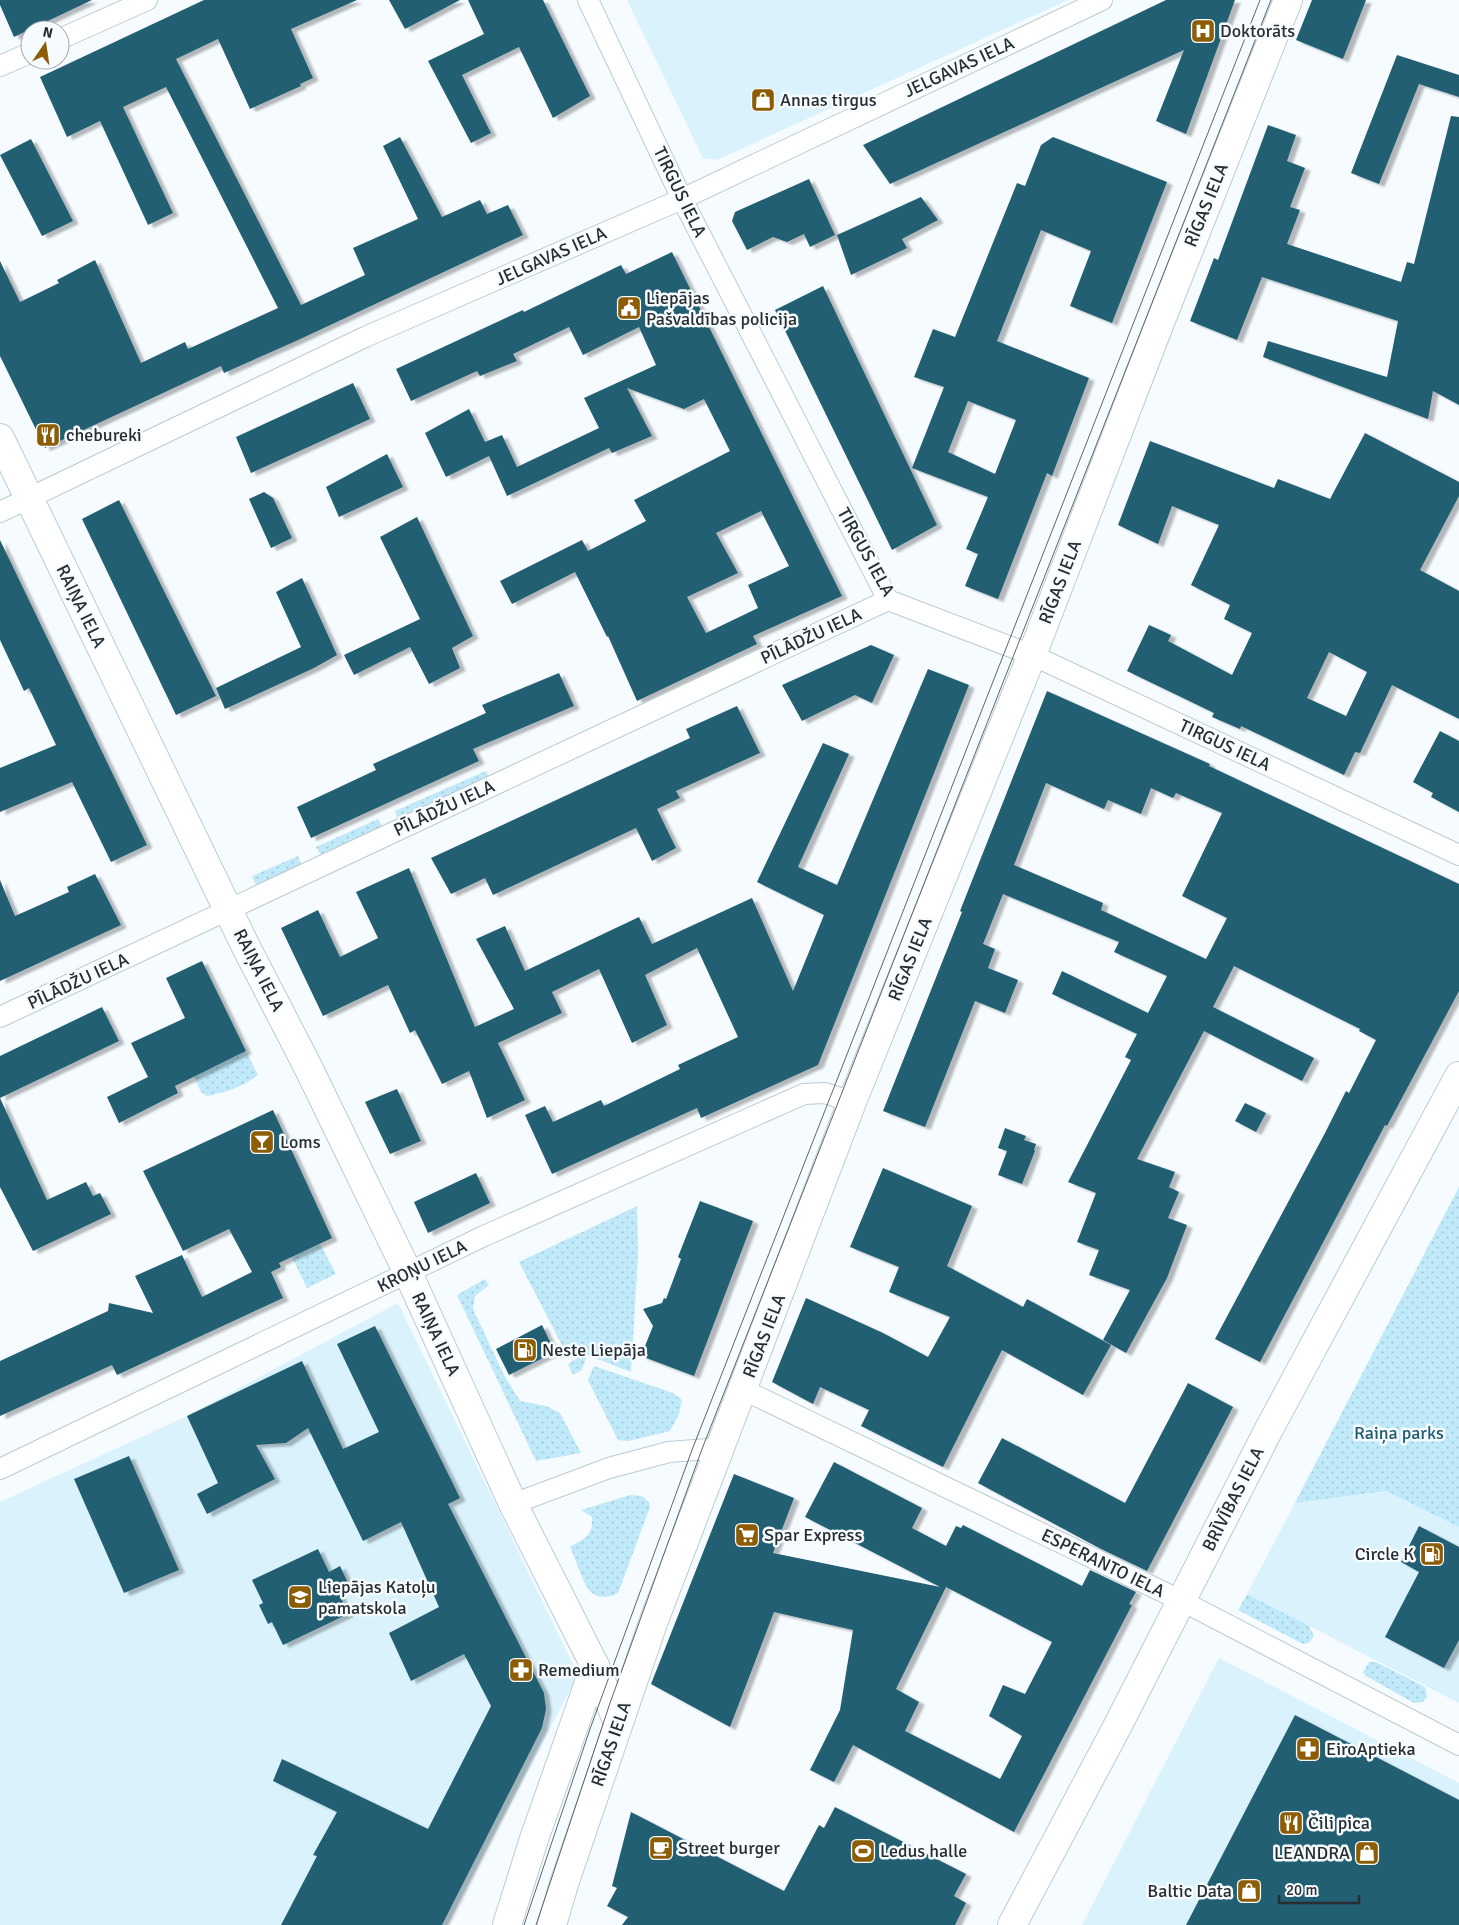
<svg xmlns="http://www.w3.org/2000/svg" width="1459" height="1925" font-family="Signika,sans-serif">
<defs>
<pattern id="grass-dots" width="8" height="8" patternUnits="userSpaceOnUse" patternTransform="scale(1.25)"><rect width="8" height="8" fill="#c0e9f9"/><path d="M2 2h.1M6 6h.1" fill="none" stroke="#a5c8d6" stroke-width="1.8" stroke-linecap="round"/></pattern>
<filter id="shadow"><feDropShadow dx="5.5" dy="3" stdDeviation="1" flood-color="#0004"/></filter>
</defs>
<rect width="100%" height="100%" fill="#f5fbfe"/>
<g fill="#daf2fc">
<path d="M627 0H1068L717 160 703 158Z"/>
<path d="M398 1303 578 1675 447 1925H0V1502L187 1416Z"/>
<path d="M1386 1491 1459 1527V1703L1247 1594 1295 1503Z"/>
<path d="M1219 1658 1459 1783V1925H1082Z"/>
</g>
<g fill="url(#grass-dots)">
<path d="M486 771 490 779 398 819 395 811Z"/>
<path d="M378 819 383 828 321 855 316 847Z"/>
<path d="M298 856 302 865 256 885 252 876Z"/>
<path d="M192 1031 210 1069 246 1051 258 1075C245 1086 224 1093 207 1096L201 1092 180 1048Z"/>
<path d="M1459 1187V1527L1386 1491 1295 1503Z"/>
<path d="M637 1206 638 1256 631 1372 587 1355 582 1370 573 1375 568 1364 577 1358 570 1345 563 1347 519 1262Z"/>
<path d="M320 1244 336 1274 307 1288 292 1257Z"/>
<path d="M485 1279 489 1285 475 1296 473 1309 504 1375 520 1401 546 1406 560 1413 581 1453 536 1461 457 1295Z"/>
<path d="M594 1366 673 1393 682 1400 679 1414 670 1431 628 1441 618 1440 588 1380Z"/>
<path d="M630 1495 642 1496 649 1502 650 1507 618 1593C609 1598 596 1599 589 1590 583 1583 575 1557 570 1547 586 1537 593 1537 592 1517L581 1510Z"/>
<path d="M1247 1594 1309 1626 1314 1636 1309 1643 1303 1644 1238 1610Z"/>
<path d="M1369 1662H1376L1425 1687 1427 1697 1423 1702 1414 1703 1366 1676 1363 1672Z"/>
</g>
<g fill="#225f72" fill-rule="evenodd" filter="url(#shadow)">
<path d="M0 0H92L14 37 0 5Z"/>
<path d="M204 0H357L291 29 313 78 300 84 301 86 250 109 218 39 176 59 301 305 365 275 353 248 418 219 383 146 400 137 442 217 480 200 487 214 508 205 523 235 296 341 224 373 221 366 45 448 0 356V261L20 302 59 283 57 280 95 260 141 363 185 342 188 349 278 308 166 87 123 107 173 213 148 225 100 121 67 137 40 77Z"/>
<path d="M389 0H460L405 29Z"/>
<path d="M468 0H543L590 96 553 118 519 47 462 75 491 133 471 143 428 61 484 34Z"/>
<path d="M1166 0H1235L1186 134 1156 121 1184 50 890 184 863 145Z"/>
<path d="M1312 0H1366L1343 59 1296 40Z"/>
<path d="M1397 55 1459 75V97L1419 84 1379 184 1351 173Z"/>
<path d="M1451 116 1459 117V405L1433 391 1428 419 1263 357 1268 341 1387 377 1398 321 1262 277 1237 340 1190 321 1214 258 1218 260 1268 125 1296 135 1287 161 1305 168 1290 207 1300 210 1287 244 1401 282 1407 262 1414 264Z"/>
<path d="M1053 137 1167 182 1112 323 1070 306 1091 251 1041 230 997 341 1089 378 1052 476 1047 473 998 599 965 586 978 554 966 549 988 497 912 468 944 387 914 377 933 329 955 337 1017 183 1025 186 1041 145ZM968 401 1016 420 995 474 948 452Z"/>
<path d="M31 139 73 221 42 236 0 155Z"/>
<path d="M809 179 835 235 810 247 804 234 787 242 773 237 747 250 732 221 735 212Z"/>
<path d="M921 197 938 220 902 239 907 248 851 275 837 235Z"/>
<path d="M672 252 842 596 753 636 757 644 637 701 608 636 607 637 575 572 512 604 500 581 582 540 588 551 646 521 634 500 730 451 704 399 684 409 627 388 652 436 612 453 609 448 507 496 489 456 446 477 425 433 469 409 485 442 502 435 517 467 599 428 584 398 656 365 639 327 583 355 569 327 513 354 517 361 480 376 477 371 411 401 396 369 523 310 524 312 621 265 626 274ZM761 511 789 566 748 585 758 608 706 633 687 597 738 573 716 533Z"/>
<path d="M823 286 937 525 892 550 775 310Z"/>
<path d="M353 383 370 419 251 473 236 437Z"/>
<path d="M1365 433 1459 482V496L1420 570 1459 591V719L1392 685 1360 753 1355 752 1344 775 1241 726 1240 729 1212 717 1214 713 1127 671 1149 625 1171 635 1168 641 1232 675 1252 633 1224 619 1230 605 1191 585 1219 525 1172 506 1158 544 1118 525 1150 441 1274 488 1278 479 1330 499ZM1329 652 1367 672 1346 716 1307 698Z"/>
<path d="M387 454 403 487 339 517 326 487Z"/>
<path d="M264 492 273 498 292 538 271 548 249 499Z"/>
<path d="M119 500 216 696 176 715 82 519Z"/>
<path d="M417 517 473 636 452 648 460 668 429 684 410 647 354 675 344 655 420 619 380 537Z"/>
<path d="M0 540 147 845 111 862 72 782 0 812V768L56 745 29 688 24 691 0 640Z"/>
<path d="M302 578 337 655 314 668 225 709 216 688 301 647 276 592Z"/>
<path d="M871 645 894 655 872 703 855 695 802 721 782 685Z"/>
<path d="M928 669 969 685 818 1065 701 1118 697 1108 552 1174 525 1115 545 1106 553 1122 601 1100 604 1106 680 1069 678 1065 738 1037 697 948 645 975 667 1025 632 1043 599 969 552 992 562 1013 498 1043 525 1100 487 1118 469 1071 442 1084 415 1030 410 1033 388 985 323 1016 281 928 318 910 340 957 378 938 356 892 409 868 475 1027 514 1009 476 939 505 926 525 971 639 917 652 944 752 898 793 991 824 915 757 882 823 743 849 754 798 867 837 885Z"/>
<path d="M559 673 574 706 473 749 479 761 311 838 297 807 376 770 373 764 486 713 482 705Z"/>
<path d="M1047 691 1210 764 1209 766 1459 884V991L1387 1126 1385 1125 1260 1362 1215 1339 1325 1133 1346 1091 1349 1093 1376 1040 1359 1031 1360 1029 1234 966 1213 1007 1314 1058 1302 1081 1204 1031 1137 1159 1175 1172 1169 1187 1179 1192 1168 1218 1187 1225 1167 1278 1126 1353 1103 1340 1130 1290 1089 1275 1099 1250 1077 1242 1096 1193 1068 1182 1131 1060 1125 1057 1137 1034 1052 994 1062 971 1148 1013 1167 976 1114 952 1119 942 1003 894 983 944 995 949 988 968 1018 980 1005 1013 975 1001 925 1127 883 1111 962 912 960 911ZM1046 783 1104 809 1108 800 1141 814 1151 788 1173 798 1176 793 1222 813 1182 896 1227 918 1206 959 1101 910 1103 903 1014 865Z"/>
<path d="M737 706 760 753 676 791 680 798 657 809 676 848 652 861 636 828 493 895 485 878 451 894 431 858 690 738 686 729Z"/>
<path d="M1440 731 1459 741V812L1431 797 1433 793 1413 782Z"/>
<path d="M95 874 121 925 0 981V880L15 916 69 892 67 887Z"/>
<path d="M202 961 246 1051 175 1086 178 1093 119 1123 107 1097 148 1077 131 1043 185 1018 166 978Z"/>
<path d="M102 1007 119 1041 0 1098V1056Z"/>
<path d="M397 1089 421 1141 390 1154 365 1102Z"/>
<path d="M0 1098 47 1200 86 1182 93 1196 100 1193 111 1214 33 1251 0 1187Z"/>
<path d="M1245 1103 1266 1113 1256 1132 1235 1121Z"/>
<path d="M273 1110 332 1238 279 1263 281 1267 271 1272 283 1298 117 1375 112 1365 0 1416V1361L108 1311 109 1303 153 1313 135 1276 182 1255 202 1297 252 1272 229 1229 183 1251 143 1171Z"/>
<path d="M1005 1128 1026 1136 1024 1140 1036 1144 1034 1150 1035 1151 1022 1184 998 1175 1007 1151 998 1148Z"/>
<path d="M883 1168 972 1206 947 1266 1023 1307 1027 1299 1111 1345 1083 1395 1002 1350 943 1467 861 1426 869 1410 820 1387 813 1404 772 1382 806 1298 883 1333 928 1357 950 1317 889 1292 899 1267 850 1247Z"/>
<path d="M476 1173 490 1203 428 1233 414 1202Z"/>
<path d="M700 1201 753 1221 694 1376 641 1356 653 1326 643 1309 662 1303 664 1298 666 1299 681 1259 678 1257Z"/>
<path d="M542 1325 555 1352 509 1375 496 1349Z"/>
<path d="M375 1326 460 1498 448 1504 544 1693 546 1709 542 1728 442 1925H281L317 1856 313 1855 337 1812 273 1781 282 1759 428 1829 491 1706 464 1654 411 1681 389 1633 439 1607 401 1522 363 1541 308 1428 286 1443 256 1445 275 1479 207 1514 197 1494 218 1483 187 1416 302 1361 343 1449 379 1432 337 1344Z"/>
<path d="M1188 1383 1233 1407 1147 1571 1101 1549 978 1483 1002 1438 1125 1503Z"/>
<path d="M129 1456 179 1570 124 1593 74 1479Z"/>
<path d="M834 1462 922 1508 912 1528 946 1546 956 1526 961 1528 963 1525 1082 1586 1090 1570 1136 1592 1129 1604 1132 1605 1014 1832 853 1745 834 1782 810 1770 840 1710 853 1630 774 1612 730 1727 651 1684 734 1474 794 1498 773 1553 940 1587 805 1517ZM946 1587 1052 1642 1025 1694 1003 1685 989 1716 1022 1736 1000 1779 905 1731 919 1702 896 1689Z"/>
<path d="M1419 1526 1459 1547V1640L1444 1668 1385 1637 1419 1572 1401 1562Z"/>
<path d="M318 1549 329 1572 340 1566 349 1585 338 1591 348 1614 283 1645 272 1622 268 1624 259 1605 263 1603 252 1580Z"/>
<path d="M1295 1715 1459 1800V1925H1186Z"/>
<path d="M835 1807 966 1874 954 1896 966 1903 955 1925H622L628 1917 607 1906 617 1888 612 1886 631 1812 784 1891 819 1825 824 1828Z"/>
</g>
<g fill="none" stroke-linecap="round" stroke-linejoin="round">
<defs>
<g id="street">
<path d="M588 0 682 199 888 600 1032 655 1459 855"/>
<path d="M60 39 147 0"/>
<path d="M0 66 30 53"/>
<path d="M0 512 365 337 682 199 1102 0"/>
<path d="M0 1017 888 600"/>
<path d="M744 1390 1182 1601 1459 1745"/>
<path d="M0 1469 484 1236 804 1094 825 1093 852 1102"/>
<path d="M513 1504 609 1468 669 1452 721 1448"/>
</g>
<g id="secondary">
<path d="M0 438 246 947 307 1065 408 1273 513 1504 595 1666 618 1723"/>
<path d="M507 1925 534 1839 595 1666"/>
<path d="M552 1925 564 1884 653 1623 852 1102 1032 655 1161 320 1288 0"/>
<path d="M1012 1925 1117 1727 1269 1429 1459 1076"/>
</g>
</defs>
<use href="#street" stroke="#bcccd2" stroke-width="22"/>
<use href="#secondary" stroke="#bcccd2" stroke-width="30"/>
<use href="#street" stroke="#fff" stroke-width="20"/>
<use href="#secondary" stroke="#fff" stroke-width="28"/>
<g stroke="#5f6568" stroke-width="1">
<path d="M524 1925 590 1729 692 1450 1260 0"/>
<path d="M536 1925 610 1703 702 1449 1271 0"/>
</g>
</g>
<defs>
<symbol id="hospital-square" viewBox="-11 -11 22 22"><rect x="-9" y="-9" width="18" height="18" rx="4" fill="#8d5d06" stroke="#f5fbfe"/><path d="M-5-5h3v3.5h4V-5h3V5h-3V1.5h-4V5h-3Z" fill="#fff"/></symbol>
<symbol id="shop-square" viewBox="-11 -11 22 22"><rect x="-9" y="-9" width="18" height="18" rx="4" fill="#8d5d06" stroke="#f5fbfe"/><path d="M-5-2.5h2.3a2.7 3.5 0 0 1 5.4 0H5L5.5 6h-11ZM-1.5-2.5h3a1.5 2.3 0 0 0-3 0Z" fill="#fff"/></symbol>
<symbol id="civic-square" viewBox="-11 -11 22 22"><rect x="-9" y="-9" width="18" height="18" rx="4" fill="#8d5d06" stroke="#f5fbfe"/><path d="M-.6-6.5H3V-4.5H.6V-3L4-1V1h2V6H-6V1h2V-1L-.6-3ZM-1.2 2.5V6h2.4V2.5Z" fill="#fff"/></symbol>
<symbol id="restaurant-square" viewBox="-11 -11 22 22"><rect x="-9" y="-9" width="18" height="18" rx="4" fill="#8d5d06" stroke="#f5fbfe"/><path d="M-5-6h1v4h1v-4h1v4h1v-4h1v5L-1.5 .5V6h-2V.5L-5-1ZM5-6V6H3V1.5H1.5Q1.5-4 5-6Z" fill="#fff"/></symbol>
<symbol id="bar-square" viewBox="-11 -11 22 22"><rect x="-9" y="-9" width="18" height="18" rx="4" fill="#8d5d06" stroke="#f5fbfe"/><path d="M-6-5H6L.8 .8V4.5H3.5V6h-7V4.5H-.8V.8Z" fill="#fff"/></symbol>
<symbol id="fuel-square" viewBox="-11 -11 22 22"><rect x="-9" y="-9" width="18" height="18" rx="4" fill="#8d5d06" stroke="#f5fbfe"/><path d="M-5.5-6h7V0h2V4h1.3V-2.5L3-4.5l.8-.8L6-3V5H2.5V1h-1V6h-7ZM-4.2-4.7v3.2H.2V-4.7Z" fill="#fff"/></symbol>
<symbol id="supermarket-square" viewBox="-11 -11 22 22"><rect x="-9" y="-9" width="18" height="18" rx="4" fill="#8d5d06" stroke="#f5fbfe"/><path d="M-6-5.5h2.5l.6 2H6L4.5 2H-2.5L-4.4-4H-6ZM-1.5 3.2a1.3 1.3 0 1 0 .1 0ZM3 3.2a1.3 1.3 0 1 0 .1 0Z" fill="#fff"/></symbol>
<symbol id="school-square" viewBox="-11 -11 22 22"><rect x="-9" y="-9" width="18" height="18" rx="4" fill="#8d5d06" stroke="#f5fbfe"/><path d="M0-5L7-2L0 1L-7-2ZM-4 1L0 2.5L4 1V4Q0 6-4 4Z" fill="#fff"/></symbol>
<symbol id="pharmacy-square" viewBox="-11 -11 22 22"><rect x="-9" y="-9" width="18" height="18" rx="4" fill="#8d5d06" stroke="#f5fbfe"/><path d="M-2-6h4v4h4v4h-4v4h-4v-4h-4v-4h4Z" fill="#fff"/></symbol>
<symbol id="cafe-square" viewBox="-11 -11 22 22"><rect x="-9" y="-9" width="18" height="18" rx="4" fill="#8d5d06" stroke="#f5fbfe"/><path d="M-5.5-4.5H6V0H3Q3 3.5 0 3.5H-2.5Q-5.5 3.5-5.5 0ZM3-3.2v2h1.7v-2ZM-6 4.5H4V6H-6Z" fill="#fff"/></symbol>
<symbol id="stadium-square" viewBox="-11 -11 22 22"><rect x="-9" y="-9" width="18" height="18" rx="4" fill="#8d5d06" stroke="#f5fbfe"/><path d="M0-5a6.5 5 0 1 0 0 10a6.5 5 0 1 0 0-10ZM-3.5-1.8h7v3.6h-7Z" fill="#fff"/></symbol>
</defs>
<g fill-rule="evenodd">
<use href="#hospital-square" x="1189" y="17" width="28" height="28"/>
<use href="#shop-square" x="749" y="86" width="28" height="28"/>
<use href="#civic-square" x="615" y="294" width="28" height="28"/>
<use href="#restaurant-square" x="34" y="421" width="28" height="28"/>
<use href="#bar-square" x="248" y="1128" width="28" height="28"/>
<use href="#fuel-square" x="511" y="1336" width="28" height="28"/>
<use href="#supermarket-square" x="733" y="1521" width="28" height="28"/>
<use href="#fuel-square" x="1418" y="1540" width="28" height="28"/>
<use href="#school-square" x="286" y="1583" width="28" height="28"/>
<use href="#pharmacy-square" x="507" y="1656" width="28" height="28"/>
<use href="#pharmacy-square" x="1294" y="1735" width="28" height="28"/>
<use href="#restaurant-square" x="1277" y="1809" width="28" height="28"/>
<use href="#cafe-square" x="647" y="1834" width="28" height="28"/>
<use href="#stadium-square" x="849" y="1837" width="28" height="28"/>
<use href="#shop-square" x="1353" y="1839" width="28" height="28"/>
<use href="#shop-square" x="1235" y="1877" width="28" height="28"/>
</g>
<g text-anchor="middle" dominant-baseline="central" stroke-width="5" stroke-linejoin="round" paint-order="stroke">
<g font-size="18" fill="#272d30" stroke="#f5fbfe" text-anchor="start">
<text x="1220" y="31">Doktorāts</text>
<text x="780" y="100">Annas tirgus</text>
<text x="646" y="298">Liepājas<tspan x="646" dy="21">Pašvaldības policija</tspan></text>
<text x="66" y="435">chebureki</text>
<text x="280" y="1142">Loms</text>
<text x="542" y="1350">Neste Liepāja</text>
<text x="764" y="1535">Spar Express</text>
<text x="1414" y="1554" text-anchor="end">Circle K</text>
<text x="318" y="1587">Liepājas Katoļu<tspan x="318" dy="21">pamatskola</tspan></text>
<text x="538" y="1670">Remedium</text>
<text x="1326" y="1749">EiroAptieka</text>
<text x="1308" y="1823">Čili pica</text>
<text x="678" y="1848">Street burger</text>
<text x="880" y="1851">Ledus halle</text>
<text x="1350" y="1853" text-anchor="end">LEANDRA</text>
<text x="1232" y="1891" text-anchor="end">Baltic Data</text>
</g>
<g font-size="18" fill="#272d30" stroke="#f5fbfe">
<text transform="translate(959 67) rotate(-25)">JELGAVAS IELA</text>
<text transform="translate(680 192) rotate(64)">TIRGUS IELA</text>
<text transform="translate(1206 205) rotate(-68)">RĪGAS IELA</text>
<text transform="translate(551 256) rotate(-24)">JELGAVAS IELA</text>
<text transform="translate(866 552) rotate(61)">TIRGUS IELA</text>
<text transform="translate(1060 582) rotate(-69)">RĪGAS IELA</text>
<text transform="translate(81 606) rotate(64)">RAIŅA IELA</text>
<text transform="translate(811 636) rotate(-25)">PĪLĀDŽU IELA</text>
<text transform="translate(1225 745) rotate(25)">TIRGUS IELA</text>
<text transform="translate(444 808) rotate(-25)">PĪLĀDŽU IELA</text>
<text transform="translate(910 959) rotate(-68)">RĪGAS IELA</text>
<text transform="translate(259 970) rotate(63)">RAIŅA IELA</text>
<text transform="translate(78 981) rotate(-25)">PĪLĀDŽU IELA</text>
<text transform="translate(422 1266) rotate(-26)">KROŅU IELA</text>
<text transform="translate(436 1334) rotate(65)">RAIŅA IELA</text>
<text transform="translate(764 1336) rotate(-69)">RĪGAS IELA</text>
<text transform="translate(1233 1499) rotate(-63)">BRĪVĪBAS IELA</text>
<text transform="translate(1103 1563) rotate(26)">ESPERANTO IELA</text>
<text transform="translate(611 1744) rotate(-71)">RĪGAS IELA</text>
</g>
<g font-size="18" fill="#1d5b6f" stroke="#f5fbfe">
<text x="1399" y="1433">Raiņa parks</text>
</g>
</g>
<g transform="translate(45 45) rotate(13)"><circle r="24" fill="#f5fbfe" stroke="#a3a9ac"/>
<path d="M0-4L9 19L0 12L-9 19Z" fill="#8d5d06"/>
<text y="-8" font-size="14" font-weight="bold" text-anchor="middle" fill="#272d30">N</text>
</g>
<path d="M1279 1895v8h80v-8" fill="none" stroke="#272d30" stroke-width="2.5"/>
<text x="1286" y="1895" font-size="15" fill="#272d30" stroke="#f5fbfe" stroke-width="4" paint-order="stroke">20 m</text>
</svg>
